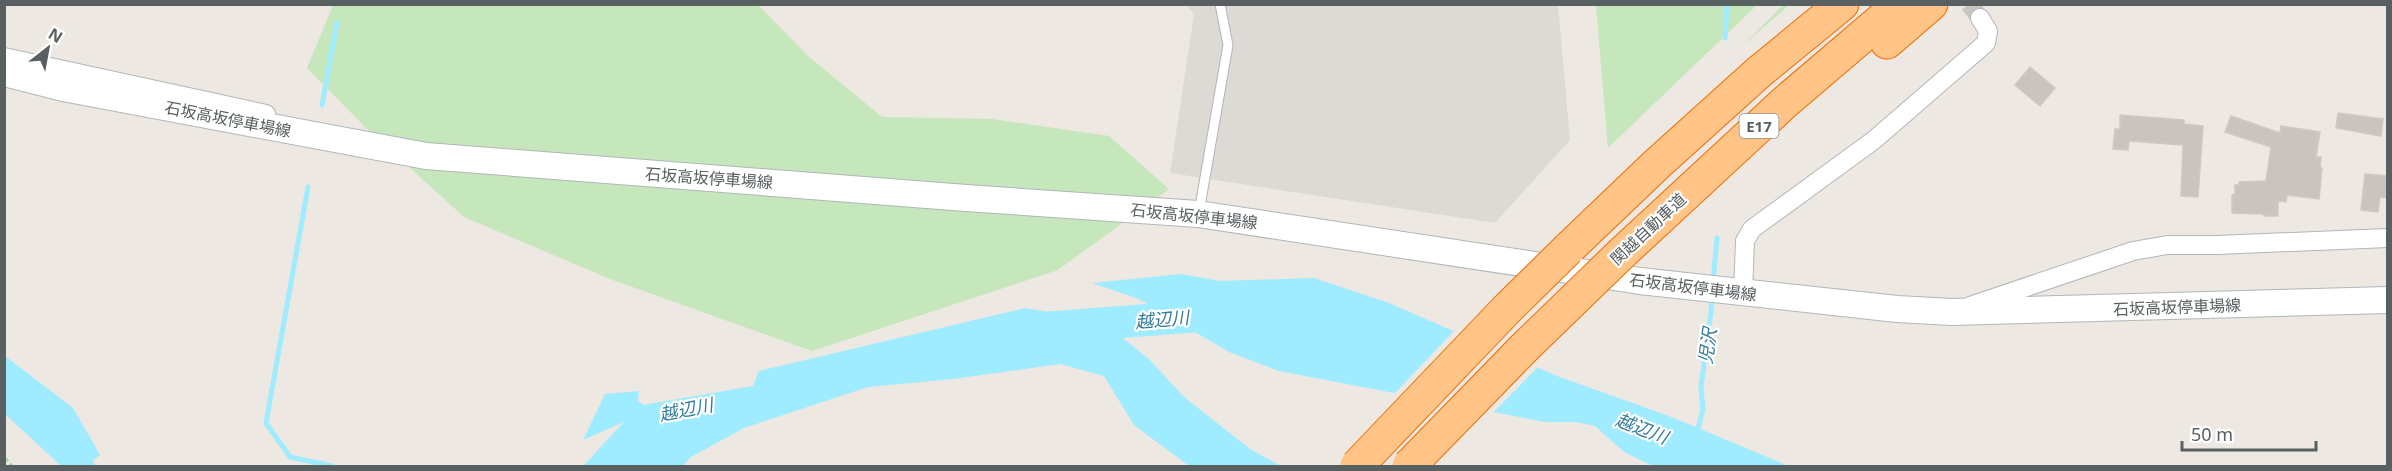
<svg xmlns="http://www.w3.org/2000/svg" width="2392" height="471" font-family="'Noto Sans','Noto Sans JP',sans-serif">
<rect width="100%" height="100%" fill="#ede8e1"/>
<path fill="#dddad5" d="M1186 5H1558L1570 140 1495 223 1170 173 1194 14Z"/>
<g fill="#c6e6bc">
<path d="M1783 4 1789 5 1741 47 1783 5Z"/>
<path d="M333 5H758L808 56 882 117 992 119 1109 136 1169 189 1058 270 812 351 610 279 464 217 365 127 307 68Z"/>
<path d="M1596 5V4L1757 5 1608 148Z"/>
</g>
<g fill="#9febff">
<path d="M1181 274 1220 281 1314 278 1389 303 1557 376 1669 416 1789 466H1653L1624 452 1595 426 1575 422H1545L1279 371 1229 352 1139 299 1092 283Z"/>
<path d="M1025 308 1056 313 1124 339 1150 360 1184 397 1250 449 1281 466H1189L1134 425 1104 376 1060 364 953 379 868 387 744 428 691 457 683 466H583L624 422 583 440 605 394 639 391 638 401 643 405 753 386 759 371Z"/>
<path d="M5 356 73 408 100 455 93 460 95 466H61L5 414Z"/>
</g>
<path fill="#ede8e1" d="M1456 329 1540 365 1491 415 1392 396Z"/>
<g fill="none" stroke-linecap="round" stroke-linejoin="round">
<g stroke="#9febff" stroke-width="5">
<path d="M1725 38 1727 4"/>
<path d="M322 105 337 23"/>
<path d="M308 187 266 423 290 457 332 466"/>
<path d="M1713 281 1717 238"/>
<path d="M1696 435 1703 410 1701 387 1713 296"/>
</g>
<path stroke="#9febff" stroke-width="32" d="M1043 328 1212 315"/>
</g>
<g fill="#cac4c0" stroke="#d2c8bf" stroke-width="1.5">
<path d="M2030 67 2055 88 2040 106 2015 85Z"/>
<path d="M2338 113 2383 119 2381 136 2336 128Z"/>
<path d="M2120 115 2184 120V124L2203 126 2198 197 2181 196 2183 145 2129 141 2128 150 2113 149 2115 129H2120Z"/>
<path d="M2231 116 2280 133 2281 126 2320 132 2316 157H2321L2320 168H2322L2319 199 2287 195 2286 202 2278 201V216H2264V214L2232 213V195L2235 194V185H2239V182L2266 181 2271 147 2225 132Z"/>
<path d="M2365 174 2388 176V198L2380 197 2378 212 2361 210Z"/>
</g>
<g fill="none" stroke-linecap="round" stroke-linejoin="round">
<path stroke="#c8c6c1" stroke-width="18" stroke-dasharray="18 9" stroke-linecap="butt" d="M1969 4 1980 18"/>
<defs>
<path id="lane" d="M1199 212 1228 45 1220 4"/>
<g id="street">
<path d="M4 57 266 114"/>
<path d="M1743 293 1745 241 1752 229 1874 140 1986 43 1988 31 1980 18"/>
<path d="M1970 306 2133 251 2167 245H2217L2388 238"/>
</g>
<path id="secondary" d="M4 73 63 88 426 156 966 198 1198 214 1640 281 1897 309 1952 312 2388 300"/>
<g id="highway">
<path d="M1887 42 1931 4"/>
<path d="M1568 249 1657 164 1759 72 1842 4"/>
<path d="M1622 253 1784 103 1900 4"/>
</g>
</defs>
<use href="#lane" stroke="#b2b6b9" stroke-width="11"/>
<use href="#street" stroke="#b2b6b9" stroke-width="20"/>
<use href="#secondary" stroke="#b0b7b9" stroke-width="28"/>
<use href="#highway" stroke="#ee6c00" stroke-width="35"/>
<path stroke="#9fd8a0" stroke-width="3" stroke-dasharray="6 3" stroke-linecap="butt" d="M4 457 12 466"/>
<use href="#lane" stroke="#fff" stroke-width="9"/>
<use href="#street" stroke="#fff" stroke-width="18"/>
<use href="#secondary" stroke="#fff" stroke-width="26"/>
<use href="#highway" stroke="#ffc486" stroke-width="33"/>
<defs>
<g id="highway-bridge">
<path d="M1357 466 1506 310 1568 249"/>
<path d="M1409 466 1524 348 1622 253"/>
</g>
</defs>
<use href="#highway-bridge" stroke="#ee6c00" stroke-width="35" stroke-linecap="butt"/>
<use href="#highway-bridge" stroke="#ffc486" stroke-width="33"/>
</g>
<g text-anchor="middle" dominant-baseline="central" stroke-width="4.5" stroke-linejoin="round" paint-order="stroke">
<rect fill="#fff" stroke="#8b9091" stroke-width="1.5" x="1739.5" y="114" width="39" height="24" rx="4.5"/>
<g font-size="15" font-weight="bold" fill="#596062">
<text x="1759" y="126">E17</text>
</g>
<g font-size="16" fill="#596062" stroke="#fff">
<text transform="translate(228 119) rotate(11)">石坂高坂停車場線</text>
<text transform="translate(709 178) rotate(4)">石坂高坂停車場線</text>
<text transform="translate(1194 216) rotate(6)">石坂高坂停車場線</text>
<text transform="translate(1648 229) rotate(-43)">関越自動車道</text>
<text transform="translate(1693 287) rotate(7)">石坂高坂停車場線</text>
<text transform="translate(2177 307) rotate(-2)">石坂高坂停車場線</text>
</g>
<g font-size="18" font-style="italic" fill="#337c99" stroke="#fff">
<text transform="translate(1162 319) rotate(-5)">越辺川</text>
<text transform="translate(1707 346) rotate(-82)">児沢</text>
<text transform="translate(686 409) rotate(-11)">越辺川</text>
<text transform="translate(1642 428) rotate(21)">越辺川</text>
</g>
</g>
<rect width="2392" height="471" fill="none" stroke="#596062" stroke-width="12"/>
<g transform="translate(48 48) rotate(31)" stroke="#ffffff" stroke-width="4.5" paint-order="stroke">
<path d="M0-4.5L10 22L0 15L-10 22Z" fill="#596062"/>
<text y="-9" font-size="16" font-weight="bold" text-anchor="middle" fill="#596062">N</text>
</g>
<path d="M2182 441v9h134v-9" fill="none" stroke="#596062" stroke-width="3"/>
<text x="2191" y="441" font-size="18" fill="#596062" stroke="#ffffff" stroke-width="4.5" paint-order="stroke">50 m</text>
</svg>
